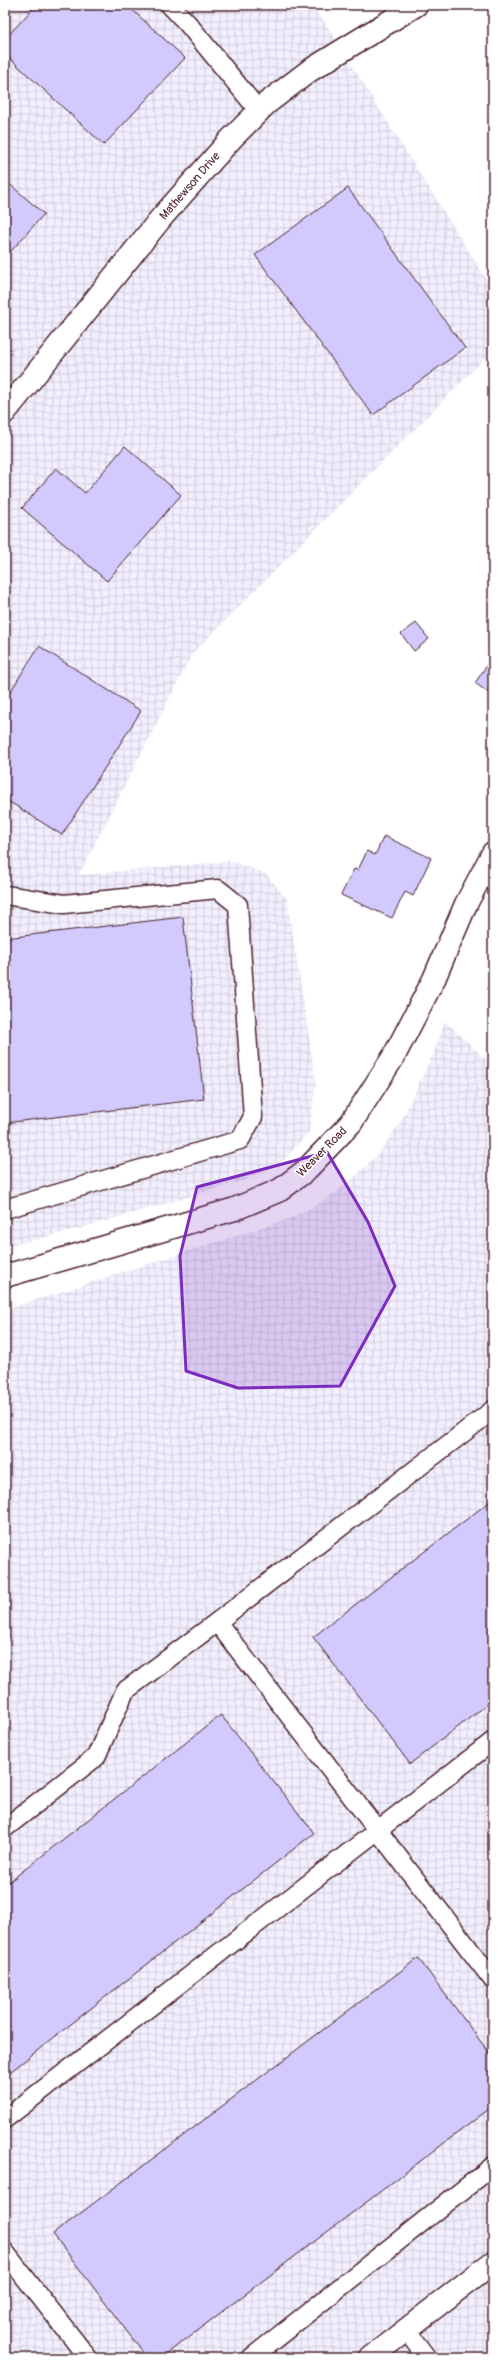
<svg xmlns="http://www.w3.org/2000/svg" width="498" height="2363" font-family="Pangolin,sans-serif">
<defs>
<pattern id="industrial-grid" width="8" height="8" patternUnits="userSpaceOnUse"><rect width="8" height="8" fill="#f2effe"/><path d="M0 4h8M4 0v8" fill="none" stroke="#d1ccda"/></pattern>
</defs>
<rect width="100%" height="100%" fill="#fff"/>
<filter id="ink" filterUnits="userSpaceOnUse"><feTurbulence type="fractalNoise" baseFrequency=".025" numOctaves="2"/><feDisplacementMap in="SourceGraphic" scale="8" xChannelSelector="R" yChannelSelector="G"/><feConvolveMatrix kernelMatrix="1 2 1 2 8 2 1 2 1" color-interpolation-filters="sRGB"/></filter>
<g filter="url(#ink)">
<g fill="url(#industrial-grid)">
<path d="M5 5H309L324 21 493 290V350L192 654 79 875 231 861 266 874 287 899 316 1082 309 1132 283 1161 246 1180 78 1229 5 1247Z"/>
<path d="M445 1021 493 1066V2358H5V1310L288 1219 322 1202 352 1180 380 1152 402 1120 435 1050Z"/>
</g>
<g fill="#d2c9fc" stroke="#4a1f2b">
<path d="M36 5H127L185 58 104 145 5 54V39Z"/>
<path d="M5 180 44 214 5 258Z"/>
<path d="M348 188 465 348 373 415 255 255Z"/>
<path d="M125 446 181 495 107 581 22 508 56 468 85 493Z"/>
<path d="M416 623 429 639 414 651 401 634Z"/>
<path d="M39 646 141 711 62 835 5 799V700Z"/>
<path d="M493 656V696L475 683Z"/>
<path d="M384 836 431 858 413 896 405 892 392 918 341 895 354 869 358 870 367 851 375 855Z"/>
<path d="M183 917 204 1099 5 1123V938Z"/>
<path d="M493 1499V1700L410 1764 313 1637Z"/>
<path d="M221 1715 314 1833 5 2076V1885Z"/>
<path d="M418 1958 493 2058V2106L161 2358H147L53 2234Z"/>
</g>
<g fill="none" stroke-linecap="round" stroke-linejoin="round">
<defs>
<g id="service">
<path d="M170 5 188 24 259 111"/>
<path d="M5 895 64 904 218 889 238 905 253 1117 240 1140 5 1209"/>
<path d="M217 1622 493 1410"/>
<path d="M5 1828 96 1757 125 1691 217 1622 493 1980"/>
<path d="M5 2119 493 1741"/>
<path d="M5 2252 88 2358"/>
<path d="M406 2330 427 2358"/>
<path d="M251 2358 493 2166"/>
</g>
<g id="minor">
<path d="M5 412 162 217 232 138 267 103 309 71 416 5"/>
<path d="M5 1276 235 1209 280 1190 305 1171 351 1123 394 1056 434 979 466 904 493 853"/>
</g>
<path id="tertiary" d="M370 2358 493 2262"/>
</defs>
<use href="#service" stroke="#4a1f2b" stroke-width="21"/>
<use href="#minor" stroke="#4a1f2b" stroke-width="25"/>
<use href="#tertiary" stroke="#4a1f2b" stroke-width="25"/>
<use href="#service" stroke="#fff" stroke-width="18"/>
<use href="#minor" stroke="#fff" stroke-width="22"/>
<use href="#tertiary" stroke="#fff" stroke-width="22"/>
</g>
</g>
<path fill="#7b2cbf" fill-opacity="0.2" stroke="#7b2cbf" stroke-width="3" stroke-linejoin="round" d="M327 1152 368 1222 395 1286 340 1386 238 1388 186 1371 180 1256 197 1187Z"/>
<g text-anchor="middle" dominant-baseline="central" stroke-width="3.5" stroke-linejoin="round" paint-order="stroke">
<g font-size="12" fill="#4a1f2b" stroke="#fff">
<text transform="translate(190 186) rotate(-49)">Mathewson Drive</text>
<text transform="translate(322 1152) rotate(-45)">Weaver Road</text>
</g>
</g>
<rect width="498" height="2363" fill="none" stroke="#fff" stroke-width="20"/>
<rect x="10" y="10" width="478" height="2343" fill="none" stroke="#4a1f2b" stroke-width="1.5" filter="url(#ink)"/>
</svg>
